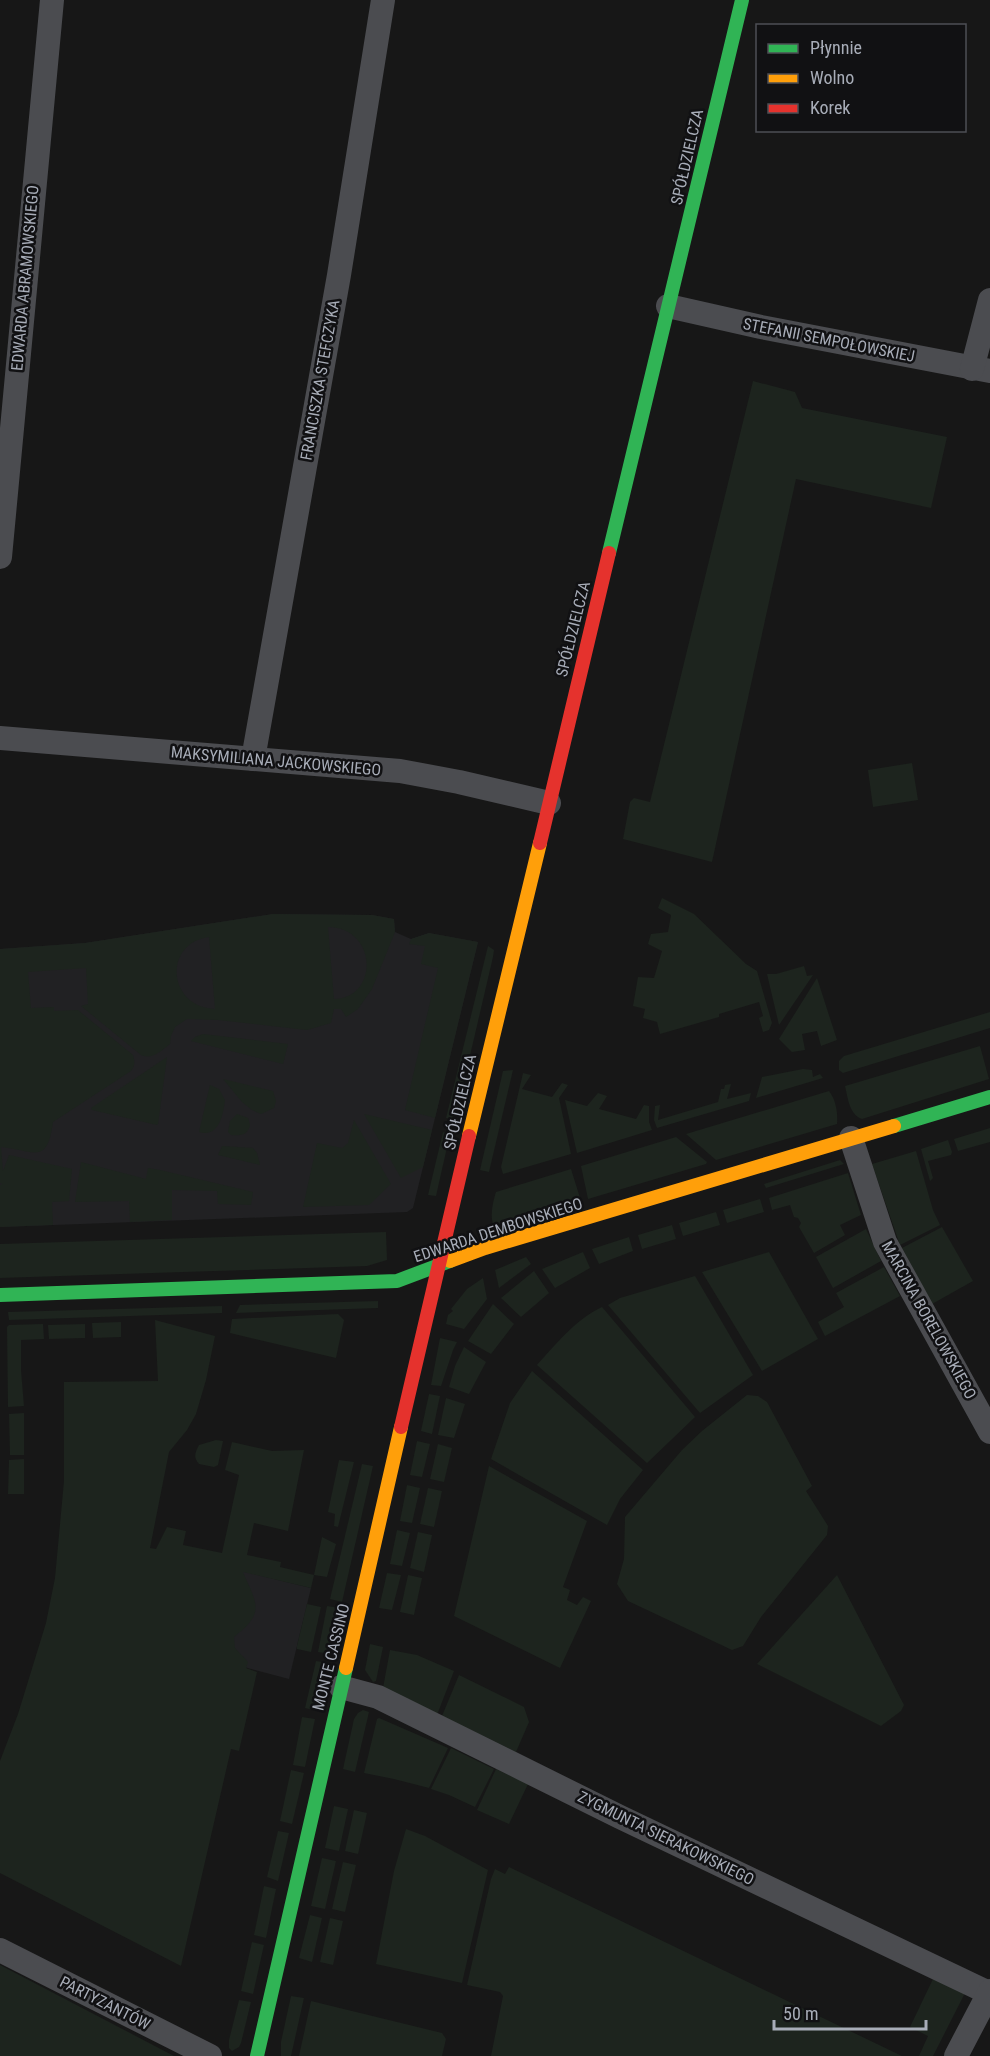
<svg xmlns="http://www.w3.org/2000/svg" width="990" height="2056" font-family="'Roboto Condensed',sans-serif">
<rect width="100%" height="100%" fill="#171717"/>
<g fill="#212123">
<path d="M273 914 372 915 394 919 395 932 411 939 429 933 478 942 413 1208 407 1212 0 1227V949L85 943Z"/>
<path d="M156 1550 311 1588 289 1679 139 1639Z"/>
</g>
<g fill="#1d241e" fill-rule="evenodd">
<path d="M753 381 795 392 802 408 947 437 931 508 796 479 712 862 623 839 630 802 634 798 650 802Z"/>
<path d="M912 763 918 800 873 807 868 770Z"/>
<path d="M662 898 694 914 746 964 757 971 772 1023 769 1030 763 1032 759 1018 763 1016 759 1002 719 1014V1017L660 1034 657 1022 643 1018 645 1009 633 1006 638 977 654 978 662 951 648 944 651 934 668 932 671 915 658 908Z"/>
<path d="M273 914 372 915 394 919 395 932 372 989 358 1009 346 1017 341 1009H334L331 1023 307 1030 218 1020 187 1019 175 1027 171 1036 170 1044C161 1051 152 1060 141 1055L81 1006 88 1004 86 968 28 972 31 1008 54 1007V1011L78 1010 133 1055C135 1062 135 1066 131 1071L53 1122C47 1165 36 1151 1 1147L3 1171 9 1155 72 1169 69 1201 52 1202 53 1225 0 1227V1185L3 1184 0 1183V949L85 943ZM328 927C379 928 378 999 334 999ZM209 937 215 1009C167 1007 163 943 209 937Z"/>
<path d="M429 933 478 942 435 1118 405 1110 438 968 421 964 425 946 409 944 411 939Z"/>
<path d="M488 946 494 950 493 957 455 1120 446 1118Z"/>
<path d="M804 966 807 976 813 975 779 1025 767 974H776Z"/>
<path d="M817 978 837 1040 821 1046 817 1031 802 1034 805 1050 792 1052 779 1039Z"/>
<path d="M990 1012V1028L843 1073 839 1070V1061L844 1056Z"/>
<path d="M203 1034 288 1044 283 1064 191 1041 195 1037Z"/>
<path d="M980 1046 989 1079 862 1119C849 1114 848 1098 845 1086Z"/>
<path d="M167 1057 158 1124 157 1125 92 1110 91 1108Z"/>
<path d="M803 1069 812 1070 813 1077 820 1074 823 1078 756 1098 762 1077Z"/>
<path d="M513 1070 489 1172 480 1170 503 1071Z"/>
<path d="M523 1073 531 1075 522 1089 552 1097 562 1083 568 1085 559 1098 571 1154 503 1174 501 1167Z"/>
<path d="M223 1079 273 1091 276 1101 274 1108 261 1114 252 1110 242 1102Z"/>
<path d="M731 1084 727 1099 751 1093 749 1101 657 1128 654 1120 655 1106 660 1105 658 1120 718 1102 721 1089H724L725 1085Z"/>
<path d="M210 1085 219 1089 225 1100C223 1115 219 1138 199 1132Z"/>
<path d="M829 1091C836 1100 838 1113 837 1124L716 1160 686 1134Z"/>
<path d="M598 1093 607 1096 599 1109 636 1119 644 1105 649 1106V1122L652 1130 577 1153 565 1100 587 1106Z"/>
<path d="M237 1114 248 1118 250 1125C248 1135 240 1136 231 1135L228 1132 230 1121Z"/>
<path d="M364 1114 432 1130 423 1167 401 1178Z"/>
<path d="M354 1120 391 1184 369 1205 303 1207 317 1143 342 1148 348 1143Z"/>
<path d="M990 1128V1142L958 1151 954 1139Z"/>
<path d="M443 1132 450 1134 436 1196 428 1195Z"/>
<path d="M676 1137 707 1162 706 1164 588 1199 581 1166Z"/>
<path d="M948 1140 952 1152 951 1155 928 1161 933 1178 930 1181 921 1149Z"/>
<path d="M222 1146 253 1148 257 1153 260 1165 218 1155Z"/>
<path d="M916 1151 933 1210 940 1225 900 1245 872 1164Z"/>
<path d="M840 1160 844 1164 766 1188 764 1184Z"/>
<path d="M81 1162 146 1179 148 1168 160 1170 253 1192 251 1205 218 1204 217 1191 172 1190V1220L130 1222 129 1201 75 1202Z"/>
<path d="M571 1169 581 1201 499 1226 493 1224C490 1215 493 1201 496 1192Z"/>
<path d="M848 1173 861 1215 840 1225 845 1235 814 1253 799 1227 801 1223 798 1218 794 1217 790 1205 772 1210 769 1198Z"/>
<path d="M760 1199 764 1212 727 1223 723 1210Z"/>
<path d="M716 1212 720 1225 683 1236 679 1223Z"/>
<path d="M672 1225 676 1239 642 1249 638 1235Z"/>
<path d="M942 1227 973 1281 932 1304 902 1248Z"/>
<path d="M866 1229 881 1261 833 1288 816 1257Z"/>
<path d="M386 1232 387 1260 367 1266 0 1278V1244Z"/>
<path d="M629 1237 633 1251 599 1264 592 1249Z"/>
<path d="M583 1252 590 1268 555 1288 542 1269Z"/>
<path d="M769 1252 818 1339 762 1371 702 1272Z"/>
<path d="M526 1257 531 1264 499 1288 495 1270Z"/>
<path d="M884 1267 900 1296 825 1336 818 1322 844 1307 836 1293Z"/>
<path d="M534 1271 549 1293 521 1317 501 1298Z"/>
<path d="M695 1276 753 1375 700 1413 608 1305 620 1298Z"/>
<path d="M483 1278 487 1299 464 1329 446 1324 448 1315 453 1311 451 1309 467 1289Z"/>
<path d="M378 1301V1308L236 1313 240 1305Z"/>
<path d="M493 1304 514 1324 491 1354 468 1341Z"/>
<path d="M222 1306V1313L9 1320 8 1312Z"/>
<path d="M602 1307 695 1417 647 1463 537 1365C557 1343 575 1320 602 1307Z"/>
<path d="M338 1314 344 1320 336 1358 230 1333 232 1319Z"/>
<path d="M155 1320 215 1336 206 1380 196 1414 187 1430 169 1452 150 1548 156 1549 167 1527 186 1531 183 1545 222 1553 239 1475 225 1470 232 1442 272 1451 304 1450 288 1531 254 1523 247 1555 281 1562 280 1567 314 1575 322 1537 336 1544 327 1577 314 1575 311 1588 243 1572C248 1586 262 1605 252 1619 248 1626 240 1632 234 1637L235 1648 248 1662 246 1668 257 1672 239 1751 231 1749 181 1966 0 1873V1761L18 1714 46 1623 55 1578 64 1481V1382L158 1381Z"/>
<path d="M121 1322V1337L93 1338 92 1323Z"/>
<path d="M43 1324 44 1339 21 1340V1370L24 1406 8 1407 7 1327 9 1325Z"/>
<path d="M85 1324V1338L49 1339 48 1325Z"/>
<path d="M440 1338 457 1342 453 1350 441 1386 431 1385Z"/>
<path d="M464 1347 486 1362 469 1394 449 1387 455 1366Z"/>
<path d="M532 1371 643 1470 620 1499 607 1525 491 1459 510 1403Z"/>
<path d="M429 1394 440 1396 432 1434 421 1431Z"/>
<path d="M747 1395 758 1396 767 1402 812 1486 806 1491 828 1526 827 1535 761 1617 743 1646 732 1650 628 1601 617 1584 624 1559 625 1517 682 1450 702 1431Z"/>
<path d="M446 1398 465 1404 454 1438 438 1435Z"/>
<path d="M24 1413V1455H10L9 1414Z"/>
<path d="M216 1440 223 1441 218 1465 214 1467 199 1464C193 1457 195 1453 199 1445Z"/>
<path d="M417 1441 430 1444 422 1477 410 1475Z"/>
<path d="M438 1444 452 1448 444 1482 430 1479Z"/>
<path d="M24 1459V1494H8L9 1460Z"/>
<path d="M339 1460 354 1462 338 1527 334 1526 335 1514 328 1512Z"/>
<path d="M362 1464 373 1466 342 1602 330 1599Z"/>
<path d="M489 1466 587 1521 563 1587 570 1590 567 1600 577 1605 583 1597 591 1601 560 1668 454 1616Z"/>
<path d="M407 1485 420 1488 412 1523 400 1521Z"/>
<path d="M428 1488 442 1491 434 1527 420 1524Z"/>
<path d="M397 1530 410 1533 402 1566 390 1564Z"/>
<path d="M418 1532 432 1535 424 1572 410 1568Z"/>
<path d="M387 1573 401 1575 392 1610 379 1608Z"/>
<path d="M408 1575 422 1578 414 1615 400 1612Z"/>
<path d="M837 1575 904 1705 901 1711 881 1726 757 1664Z"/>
<path d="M307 1604 321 1607 311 1652 297 1649V1646Z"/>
<path d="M327 1606 340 1608 330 1654 318 1652Z"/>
<path d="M370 1644 383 1647 376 1681 373 1682 365 1670Z"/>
<path d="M390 1650 417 1655 454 1671 437 1715 383 1688Z"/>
<path d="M316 1661 328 1663 317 1711 305 1708Z"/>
<path d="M459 1675 524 1707 529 1722 516 1752 442 1716Z"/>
<path d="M363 1710 369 1712 355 1772 343 1769 354 1719 358 1713Z"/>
<path d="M302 1717 315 1719 305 1767 293 1765Z"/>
<path d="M379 1718 448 1748 429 1788 394 1779 364 1773 377 1719Z"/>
<path d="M451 1748 494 1769 475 1807 449 1795 431 1789Z"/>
<path d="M496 1769 528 1784 509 1824 477 1810Z"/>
<path d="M291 1770 304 1773 292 1824 280 1821Z"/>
<path d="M334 1806 348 1809 339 1851 325 1848Z"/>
<path d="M354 1810 367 1813 358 1854 345 1851Z"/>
<path d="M406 1829 425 1836 488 1870 462 1983 376 1964 394 1871Z"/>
<path d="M278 1831 289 1833 278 1881 267 1877Z"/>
<path d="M322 1858 336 1861 325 1909 311 1906Z"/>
<path d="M343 1862 356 1865 345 1912 332 1909Z"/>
<path d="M509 1867 902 2056H491L503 1996 500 1992 467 1985 491 1879 495 1869 505 1874Z"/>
<path d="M264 1886 276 1889 266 1938 254 1935Z"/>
<path d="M310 1915 322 1918 312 1962 299 1958Z"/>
<path d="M330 1918 343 1921 333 1965 320 1962Z"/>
<path d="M252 1942 264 1945 253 1994 241 1991Z"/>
<path d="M0 1965 174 2056H0Z"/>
<path d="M933 1979 965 1993 933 2056H919L928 2036 910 2027Z"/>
<path d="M291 1996 304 1998 291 2056H281V2042Z"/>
<path d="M239 2000 251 2002 241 2043 239 2047 232 2051 229 2048V2040Z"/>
<path d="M311 2001 442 2033 446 2039 442 2056H299Z"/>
</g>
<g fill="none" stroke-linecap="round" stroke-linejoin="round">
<g stroke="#4b4c50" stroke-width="24">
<path d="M668 306 761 327 990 371"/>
<path d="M972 369 990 300"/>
<path d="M0 557 52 0"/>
<path d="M0 738 400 771 459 782 549 803"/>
<path d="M253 759 339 275 383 0"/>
<path d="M851 1138 885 1242 990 1432"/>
<path d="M341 1687 378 1697 620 1817 989 1993"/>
<path d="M0 1950 210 2056"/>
<path d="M956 2056 990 1991"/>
</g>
<g stroke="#30b455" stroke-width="14">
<path d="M609 553 742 0"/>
<path d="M894 1126 990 1097"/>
<path d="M0 1295 397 1281 450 1261"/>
<path d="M257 2056 346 1668"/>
</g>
<g stroke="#ff9f0a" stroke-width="14">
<path d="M469 1136 540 843"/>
<path d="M450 1261 485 1248 894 1126"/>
<path d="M346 1668 401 1427"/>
</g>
<g stroke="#e5322d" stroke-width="14">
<path d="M540 843 609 553"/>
<path d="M401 1427 469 1136"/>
</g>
</g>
<g text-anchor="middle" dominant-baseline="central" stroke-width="5" stroke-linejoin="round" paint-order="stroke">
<g font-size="16" fill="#a8adb8" stroke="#111113">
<text transform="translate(687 157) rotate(-77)">SPÓŁDZIELCZA</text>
<text transform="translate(25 278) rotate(-85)">EDWARDA ABRAMOWSKIEGO</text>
<text transform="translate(829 340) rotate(11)">STEFANII SEMPOŁOWSKIEJ</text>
<text transform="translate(320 380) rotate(-80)">FRANCISZKA STEFCZYKA</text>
<text transform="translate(573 629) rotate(-76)">SPÓŁDZIELCZA</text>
<text transform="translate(276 761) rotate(5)">MAKSYMILIANA JACKOWSKIEGO</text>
<text transform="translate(460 1102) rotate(-77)">SPÓŁDZIELCZA</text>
<text transform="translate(498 1230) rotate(-18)">EDWARDA DEMBOWSKIEGO</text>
<text transform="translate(929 1320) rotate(61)">MARCINA BORELOWSKIEGO</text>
<text transform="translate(331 1657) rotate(-76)">MONTE CASSINO</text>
<text transform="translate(666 1838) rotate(26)">ZYGMUNTA SIERAKOWSKIEGO</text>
<text transform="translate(105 2003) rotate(27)">PARTYZANTÓW</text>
</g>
</g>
<rect x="756" y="24" width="210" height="108" fill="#111113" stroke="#4d4f55" stroke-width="1.5"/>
<rect x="768" y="44" width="30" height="9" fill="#30b455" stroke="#4d4f55" stroke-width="1.5"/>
<text x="810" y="54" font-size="18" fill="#a8adb8">Płynnie</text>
<rect x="768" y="74" width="30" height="9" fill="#ff9f0a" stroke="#4d4f55" stroke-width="1.5"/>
<text x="810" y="84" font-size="18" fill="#a8adb8">Wolno</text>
<rect x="768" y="104" width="30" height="9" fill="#e5322d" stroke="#4d4f55" stroke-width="1.5"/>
<text x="810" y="114" font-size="18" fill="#a8adb8">Korek</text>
<path d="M774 2020v9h152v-9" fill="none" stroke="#a8adb8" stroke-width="3"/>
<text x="783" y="2020" font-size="18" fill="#a8adb8" stroke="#111113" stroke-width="4.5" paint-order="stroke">50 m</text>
</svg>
